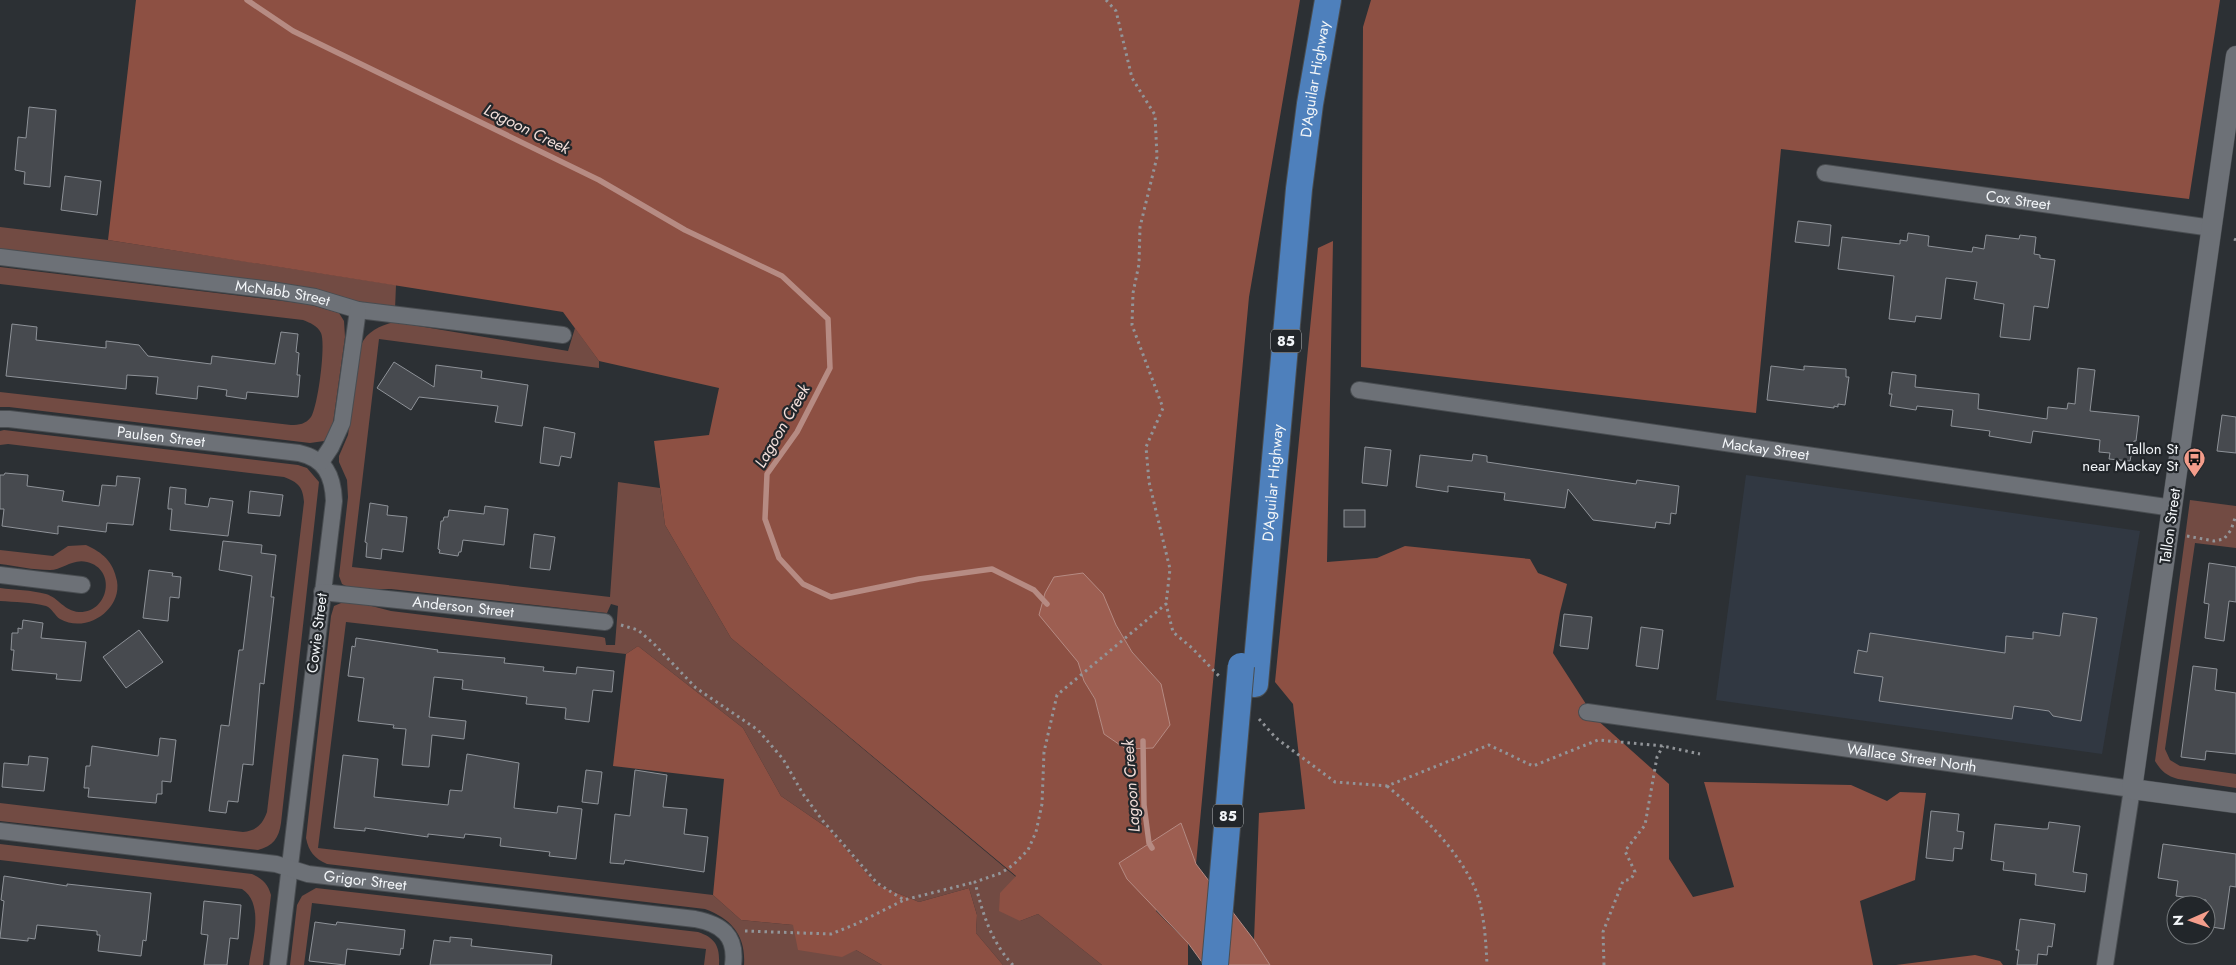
<svg xmlns="http://www.w3.org/2000/svg" width="2236" height="965" font-family="Jost,sans-serif">
<rect width="100%" height="100%" fill="#2c3034"/>
<path fill="#313842" d="M1746 475 2140 531 2102 754 1716 700Z"/>
<g fill="#724b43">
<path d="M0 227 108 240 396 285 395 309 360 305 301 289 0 249Z"/>
<path d="M0 267 308 304 339 313 344 321 345 337 333 423 330 433 324 441 310 443 9 407H0V392L291 425C299 425 306 424 311 417 318 406 326 344 321 333 317 325 310 323 303 320L0 284Z"/>
<path d="M394 322 568 351 575 328 599 361V368L379 339 352 567 610 597 618 482 660 488 665 525 731 638 1016 877 1020 921 1038 914 1102 965H1003L976 933 977 915 969 888 919 902 876 884 829 829 781 796 743 728 638 646 626 654 346 622 318 848 713 895 741 920 793 925 856 950 882 965H744C746 936 732 919 705 909L327 864C314 858 309 852 306 838L331 616 334 606 348 600 391 611 602 637 605 638 606 645H615L618 606 611 604 607 613 391 589H352L342 584 339 576 348 497 347 480 339 462V456L348 435 361 345C367 331 380 326 394 322Z"/>
<path d="M4 430 298 465 307 468 319 482 281 823C279 838 273 846 258 850L0 821V803L243 832C257 830 262 825 267 812L304 502C303 487 298 482 284 477L8 444 0 445V431Z"/>
<path d="M2190 500 2236 506V548L2195 543 2165 749 2170 760 2180 766 2236 774V788L2178 779C2167 776 2161 771 2155 761Z"/>
<path d="M86 545C103 553 113 561 117 581 122 610 86 634 60 619 55 616 52 608 46 606 32 602 14 602 0 601V588C15 590 31 590 46 594 59 598 64 611 79 612 109 613 117 569 87 562 73 558 62 570 50 570 33 570 16 566 0 564V550L53 556 68 546Z"/>
<path d="M0 844 252 874C263 879 268 884 271 895L263 965H249C252 942 265 904 242 889L0 860Z"/>
<path d="M316 888 698 932C716 938 720 947 719 965H704L706 949 312 903 304 965H290L297 905 302 896Z"/>
</g>
<g fill="#8d5043" fill-rule="evenodd">
<path d="M136 0H1300L1249 297 1196 864 1181 823 1156 911 1188 943V965H1102L1038 914 1020 921 999 911 1000 893 1016 876 731 638 665 525 654 441 709 435 719 388 599 361 563 312 108 240ZM1116 625 1132 652 1161 684 1104 734 1095 699 1084 681 1078 662Z"/>
<path d="M1371 0H2220L2189 199 1781 149 1756 413 1361 367 1363 27Z"/>
<path d="M1333 241 1327 562 1377 558 1405 546 1530 559 1538 573 1567 584 1560 612 1553 653 1595 718 1669 784V859L1693 897 1734 887 1704 782 1851 785 1887 801 1900 792 1926 793 1915 880 1860 901 1873 965H1270L1254 940 1259 813 1305 809 1293 704 1275 682 1318 248Z"/>
<path d="M638 646 743 728 781 796 829 829 876 884 919 902 969 888 977 915 976 933 1003 965H882L856 950 842 957 798 950 793 925 741 920 713 895 724 779 613 766 626 654Z"/>
<path d="M1975 955 2000 961 2003 965H1896Z"/>
</g>
<g fill="#9d5e51" stroke="#b68b83">
<path d="M1083 573 1103 594 1116 625 1132 652 1161 684 1170 725 1153 748 1126 749 1104 734 1095 699 1084 681 1078 662 1039 615 1045 593 1054 577Z"/>
<path d="M1181 823 1196 864 1254 940 1270 965H1204L1188 943 1127 879 1119 863Z"/>
</g>
<g fill="none" stroke-linecap="round" stroke-linejoin="round">
<g stroke="#b68b83" stroke-width="5.5">
<path d="M247 0 293 31 599 180 685 230 782 276 828 319 830 368 797 432 767 474 765 519 779 558 803 584 831 597 919 579 992 569 1034 590 1047 604"/>
<path d="M1143 741 1144 805 1149 843 1152 848"/>
</g>
</g>
<g fill="#474a4f" stroke="#8e9298">
<path d="M29 107 56 110 50 187 24 184 25 172 15 170 18 137 26 138Z"/>
<path d="M65 176 101 181 97 215 61 210Z"/>
<path d="M1798 221 1831 225 1829 246 1795 242Z"/>
<path d="M1908 233 1929 236 1928 246 1972 252 1973 247 1984 249 1986 235 2019 239 2020 235 2036 237 2034 254 2040 255V258L2055 260 2048 308 2034 306 2030 340 2000 337 2004 304 1974 299 1977 282 1946 278 1941 319 1916 316 1915 322 1889 319 1894 276 1838 269 1842 237 1900 244V240L1907 241Z"/>
<path d="M12 324 37 327 36 340 106 348V341L139 345 148 356 211 364 212 356 275 364 281 332 298 334 296 352 299 353 297 375H300L298 397 247 392 246 399 226 396 227 390 198 386 197 399 156 394 158 377 127 375 126 389 6 376Z"/>
<path d="M394 362 434 387 436 365 482 371 481 378 528 385 522 426 495 422 498 406 419 397 411 410 377 388Z"/>
<path d="M1771 366 1804 370V366L1846 369V377H1849L1845 405 1838 404V407L1834 406V408L1767 400Z"/>
<path d="M2078 368 2095 370 2090 411 2139 416 2136 441H2134L2130 461 2109 459 2110 453 2099 452 2100 440 2033 431 2031 443 1989 436 1990 431 1951 426 1953 410 1917 406 1916 410 1890 406 1892 394H1889L1892 372 1916 375 1915 387 1979 394 1978 409 2047 419 2048 407 2067 409 2068 403 2075 404Z"/>
<path d="M2222 415 2236 417V453L2217 451Z"/>
<path d="M544 427 575 433 571 458 561 456 559 466 540 463Z"/>
<path d="M1365 447 1391 450 1387 486 1362 483Z"/>
<path d="M1473 454 1487 456V462L1636 484 1637 480 1679 486 1676 514 1671 513 1670 524 1656 522 1655 528 1593 520 1568 489 1565 508 1504 500 1505 493 1448 486V492L1416 487 1420 455 1472 461Z"/>
<path d="M5 473 28 475 27 486 64 491 62 501 99 506 102 485 116 486 117 476 140 478 133 525 107 523 106 532 58 526V534L2 526 4 509H0V475H4Z"/>
<path d="M170 487 186 489 185 504 208 507 210 498 233 501 228 536 170 530 172 509H168V506Z"/>
<path d="M250 491 283 495 280 516 248 513Z"/>
<path d="M370 503 388 506 387 515 407 517 403 552 382 549 381 559 366 557 367 543 365 542Z"/>
<path d="M485 506 508 509 504 545 463 540 461 552H459L458 556 439 553 440 550 438 549 441 521H443L444 517H448L449 510 484 514Z"/>
<rect x="1344" y="510" width="21" height="17"/>
<path d="M534 534 555 537 550 570 530 568Z"/>
<path d="M223 541 262 545 261 553 276 555 271 597H274L266 666 264 684 260 683 253 765 243 764 238 802 228 801 226 813 209 811 221 725 229 726 239 650H243L252 576 219 570Z"/>
<path d="M2209 563 2236 567V602L2229 601 2224 641 2205 638 2209 604 2204 603Z"/>
<path d="M149 570 173 573 172 576 181 577 179 598 170 597 168 621 143 618Z"/>
<path d="M2063 613 2097 618 2081 721 2053 716 2049 711 2014 706 2012 719 1879 701 1883 677 1854 673 1858 650 1867 652 1870 633 2005 653 2006 636 2033 639V632L2060 636Z"/>
<path d="M1564 614 1592 617 1588 649 1560 646Z"/>
<path d="M23 620 43 623 41 638 86 642 81 681 56 679 57 674 12 670 14 650H11L12 633H18V628L22 629Z"/>
<path d="M1641 627 1663 630 1658 669 1636 666Z"/>
<path d="M139 630 163 662 126 688 103 657Z"/>
<path d="M356 638 438 650 437 652 505 658 504 663 544 667 543 671 576 674 577 667 614 671 612 692 593 690 589 722 565 719 566 708 526 704 527 697 462 689 463 680 434 677 429 717 466 721 464 739 432 735 429 767 402 765 406 729 393 728 394 725 358 721 364 678 348 676 352 646 355 647Z"/>
<path d="M2193 666 2217 669 2215 690 2236 693V754L2206 751 2205 760 2181 757Z"/>
<path d="M160 738 176 740 171 782 162 781V794H157L156 803 88 797 89 788H84L86 766H90L92 746 158 756Z"/>
<path d="M467 754 519 763 514 808 557 813 558 806 582 809 576 859 549 856 550 852 500 846 501 838 465 834 464 838 428 834V837L365 828V831L334 828 343 755 378 759 374 797 448 805 450 790 462 791Z"/>
<path d="M29 756 48 758 44 791 2 787 4 763 28 765Z"/>
<path d="M586 770 602 772 598 804 582 802Z"/>
<path d="M635 770 667 775 663 807 687 809 684 834 708 837 704 872 625 860 624 864 610 863 615 814 630 816Z"/>
<path d="M1931 811 1959 814 1957 831 1964 832 1962 849 1954 848 1953 861 1926 858Z"/>
<path d="M2049 822 2080 826 2073 872 2087 874 2085 892 2035 885 2036 874 2003 870 2004 862 1991 860 1995 824 2043 829H2048Z"/>
<path d="M2163 844 2236 854V887L2230 886 2224 929 2206 926V900L2176 896 2178 881 2158 878Z"/>
<path d="M4 876 67 886V884L151 893 146 941 143 940 141 956 98 951 100 935H97V931L37 925 35 939 28 938V941L0 938 4 901 1 900Z"/>
<path d="M204 901 241 905 238 939 230 938 227 965H204L208 935 201 934Z"/>
<path d="M2020 919 2055 924 2052 947 2048 946 2047 955 2038 954 2037 965H2017L2019 950H2016Z"/>
<path d="M315 922 336 925 337 922 405 930 403 949 401 948 400 955 347 949 345 965 309 961Z"/>
<path d="M450 937 472 939 471 946 552 955 551 965H430L434 940 450 942Z"/>
</g>
<g fill="none" stroke-linecap="round" stroke-linejoin="round">
<defs>
<g id="minor">
<path id="s1" d="M1825 173 2212 228"/>
<path id="s2" d="M0 257 271 290 315 297 358 310 563 335"/>
<path id="s3" d="M1359 390 2173 508"/>
<path id="s4" d="M0 419H9L299 453C325 459 333 475 334 501L278 965"/>
<path d="M321 462 331 447 342 423 358 310"/>
<path d="M0 575 82 585"/>
<path id="s5" d="M322 592 605 622"/>
<path id="s6" d="M1587 712 2132 789 2105 965"/>
<path id="s7" d="M0 831 276 864 308 874 695 919C721 924 737 935 733 965"/>
</g>
<path id="tertiary" d="M2236 56 2132 789 2236 803"/>
<g id="trunk">
<path id="s8" d="M1255 684 1299 189 1310 104 1328 0"/>
</g>
</defs>
<use href="#minor" stroke="#494d51" stroke-width="18"/>
<use href="#tertiary" stroke="#494d51" stroke-width="21"/>
<use href="#trunk" stroke="#494d51" stroke-width="28"/>
<g stroke="#929599" stroke-width="3" stroke-dasharray="2.5 4" stroke-linecap="butt">
<path d="M1106 0 1116 11 1132 78 1155 115 1157 157 1140 227 1139 264 1133 293 1132 325 1163 408 1146 447 1149 482 1170 569 1166 604"/>
<path d="M2234 239 2236 240"/>
<path d="M2187 536 2214 541 2224 539 2231 530 2236 515"/>
<path d="M621 625 638 630 654 644 696 688 758 730 783 759 803 794 823 821 877 883 904 900 975 882"/>
<path d="M1259 719 1276 738 1335 782 1387 786 1489 745 1533 766 1598 740 1663 746 1700 754"/>
<path d="M1387 786C1422 815 1454 845 1474 886 1484 907 1486 942 1487 965"/>
<path d="M745 931 831 934 856 924 904 900"/>
<path d="M1013 965C991 942 982 912 975 882L1001 873 1013 865 1028 850 1036 832 1042 804 1044 752 1057 695 1166 604 1173 632 1192 648 1219 676"/>
<path d="M1604 965 1603 932 1623 881 1631 879 1635 872 1625 851 1645 825 1657 757 1663 746"/>
</g>
<use href="#minor" stroke="#6d7177" stroke-width="16"/>
<use href="#tertiary" stroke="#6d7177" stroke-width="20"/>
<use href="#trunk" stroke="#4e80bc" stroke-width="26"/>
<defs>
<path id="trunk-bridge" d="M1215 965 1241 666"/>
</defs>
<use href="#trunk-bridge" stroke="#494d51" stroke-width="28" stroke-linecap="butt"/>
<use href="#trunk-bridge" stroke="#4e80bc" stroke-width="26"/>
</g>
<defs>
<symbol id="bus-pin" viewBox="-11 -11 22 30"><path d="M0 17L-7.5 6A9.5 9.5 0 1 1 7.5 6Z" fill="#f49d8b" stroke="#22262a"/><path d="M-5-6H5V4H4V6H2V4H-2V6H-4V4H-5ZM-3.5-4V0h7V-4ZM-3.5 1.2v1.5H-2V1.2ZM2 1.2v1.5H3.5V1.2Z" fill="#111"/></symbol>
</defs>
<g fill-rule="evenodd">
<use href="#bus-pin" x="2182" y="446" width="25" height="34"/>
</g>
<g text-anchor="middle" dominant-baseline="central" stroke-width="4.5" stroke-linejoin="round" paint-order="stroke">
<g fill="#22262a" stroke="#b4b7ba" stroke-width="1">
<rect x="1271" y="329.5" width="30" height="23" rx="4"/>
<rect x="1213" y="804.5" width="30" height="23" rx="4"/>
</g>
<g font-size="14" font-weight="bold" fill="#f2f5f8">
<text x="1286" y="341">85</text>
<text x="1228" y="816">85</text>
</g>
<g font-size="15" fill="#f2f5f8" stroke="#22262a">
<text stroke="none"><textPath href="#s8" startOffset="608">D'Aguilar Highway</textPath></text>
<text stroke="none"><textPath href="#s1" startOffset="195">Cox Street</textPath></text>
<text stroke="none"><textPath href="#s2" startOffset="285">McNabb Street</textPath></text>
<text stroke="none"><textPath href="#s4" startOffset="162">Paulsen Street</textPath></text>
<text stroke="none"><textPath href="#s3" startOffset="411">Mackay Street</textPath></text>
<text stroke="none"><textPath href="#s8" startOffset="202">D'Aguilar Highway</textPath></text>
<text transform="translate(2170 526) rotate(-82)">Tallon Street</text>
<text stroke="none"><textPath href="#s5" startOffset="142">Anderson Street</textPath></text>
<text transform="translate(317 633) rotate(-83)">Cowie Street</text>
<text stroke="none"><textPath href="#s6" startOffset="328">Wallace Street North</textPath></text>
<text stroke="none"><textPath href="#s7" startOffset="369">Grigor Street</textPath></text>
</g>
<g font-size="15" fill="#f2f5f8" stroke="#22262a" text-anchor="end">
<text x="2178" y="449">Tallon St<tspan x="2178" dy="17">near Mackay St</tspan></text>
</g>
<g font-size="16" font-style="italic" fill="#f2ded9" stroke="#22262a">
<text transform="translate(527 129) rotate(26)">Lagoon Creek</text>
<text transform="translate(782 426) rotate(-60)">Lagoon Creek</text>
<text transform="translate(1131 786) rotate(-94)">Lagoon Creek</text>
</g>
</g>
<g transform="translate(2191 920) rotate(268)"><circle r="24" fill="#22262a" stroke="#75797c"/>
<path d="M0-4L9 19L0 12L-9 19Z" fill="#f49d8b"/>
<text y="-8" font-size="14" font-weight="bold" text-anchor="middle" fill="#f2f5f8">N</text>
</g>
</svg>
